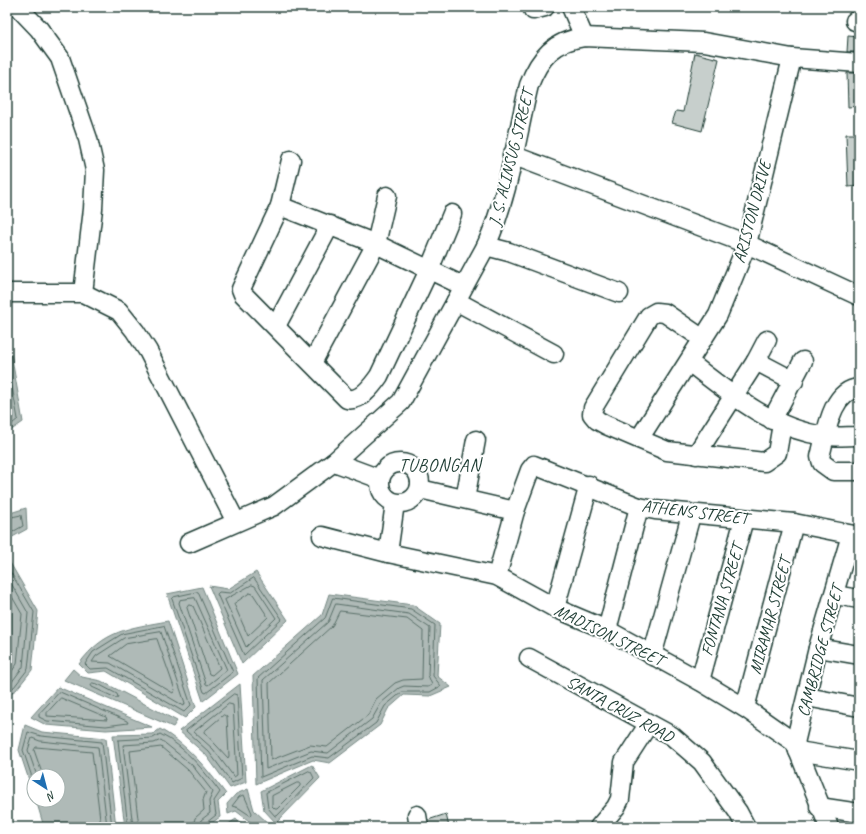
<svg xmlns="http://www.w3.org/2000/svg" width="866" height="834" font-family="Caveat,sans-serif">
<rect width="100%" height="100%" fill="#fff"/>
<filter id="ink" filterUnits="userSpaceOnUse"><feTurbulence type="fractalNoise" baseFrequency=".025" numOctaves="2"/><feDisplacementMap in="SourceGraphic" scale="8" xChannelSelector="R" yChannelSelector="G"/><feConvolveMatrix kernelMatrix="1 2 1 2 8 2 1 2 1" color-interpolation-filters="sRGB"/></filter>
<g filter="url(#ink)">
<g fill="#afbab7" stroke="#758883">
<path d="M11 353 23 422 7 433V356Z"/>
<path d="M26 508 27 529 7 540V514Z"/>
<path d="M7 552 9 561 38 611 32 670 16 690 7 695Z"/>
<path d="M256 572 288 620 242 664 209 586 228 589Z"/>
<path d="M202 587 238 674 203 701 167 594Z"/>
<path d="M329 594 413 605 440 624 437 676 451 687 430 696 404 695 388 709 380 725 330 763 313 760 256 784 253 676 322 615Z"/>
<path d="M168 621 196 707 185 718 106 671 88 673 79 664C104 630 129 628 168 621Z"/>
<path d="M73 669 82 677 101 681 177 721 173 727 64 680Z"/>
<path d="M240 684 246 782 230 788 206 755 179 731Z"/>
<path d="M58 687 152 727 106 730 46 725 31 717Z"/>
<path d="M25 725 42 732 106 738 116 827H44L36 800H58V776H34V795L19 750Z"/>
<path d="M160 729C188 745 207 769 226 794L218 802 220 817 206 827H125L113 735 153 734Z"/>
<path d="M312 765 320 778 276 823 264 810 261 791Z"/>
<path d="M248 789 254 810 272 827H257L236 811 228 814 227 804 236 794Z"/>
<path d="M236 819 247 827H224Z"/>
</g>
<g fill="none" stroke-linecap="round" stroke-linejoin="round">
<g stroke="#596f68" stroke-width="1">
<path d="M7 359 18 419 7 428"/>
<path d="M7 383 13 417 7 422"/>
<path d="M7 518 21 515 23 526 7 535"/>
<path d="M7 566 34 612 28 669 14 687 7 690"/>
<path d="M7 576 28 613 23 667 11 683 7 685"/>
<path d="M254 578 282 619 244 655 217 594 219 592 230 593Z"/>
<path d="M252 585 255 586 276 618 246 647 225 600Z"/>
<path d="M7 588 22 614 17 664 7 678"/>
<path d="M198 592 233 672 206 693 204 692 172 599 174 597Z"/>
<path d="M250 593 253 594 268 617 248 636 234 604Z"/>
<path d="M195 598 227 670 208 685 206 684 179 603 180 600Z"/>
<path d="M333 598 411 609 435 625 433 676 441 686 430 692H402L385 706 376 723 329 758 312 756 261 777 258 678 325 618Z"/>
<path d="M336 604 409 614 430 628 428 675 432 685 428 687 404 686 399 688 381 703 372 719 328 753 311 751 266 769 263 680 328 622Z"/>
<path d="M189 605 193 606 220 668 212 675 209 674 187 608Z"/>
<path d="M340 611 407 619 423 631 422 679 403 680 395 683 376 699 368 715 327 747 310 745 271 760 269 683 332 626Z"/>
<path d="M164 626 191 705 184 712 108 668 90 669 85 664 93 652 122 634Z"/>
<path d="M161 632 185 703 184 706 110 663 92 662 96 656 124 638Z"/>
<path d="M157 639 175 690 173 693 110 656 126 644Z"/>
<path d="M93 683 100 685 117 694 118 697 116 698 92 687 91 685Z"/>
<path d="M60 692 127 721 128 723 106 726 47 721 39 717V714Z"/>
<path d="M234 694 237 695 242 778 232 783 209 752 186 731Z"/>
<path d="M61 698 106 717 107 720 47 716V713Z"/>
<path d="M229 704 233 705 237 775 234 777 213 749 194 732Z"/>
<path d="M224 715 227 717 229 756 228 758 204 732Z"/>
<path d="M309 771 311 772 314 778 277 816H275L268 808 266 793Z"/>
<path d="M37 776 28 750 32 738 40 741 98 747 107 827"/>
<path d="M43 776 34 750 36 747 92 752 101 827"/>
<path d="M34 783 23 750 28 732 41 736 102 742 112 827"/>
<path d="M297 783H300V786L277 809H275L272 806V796Z"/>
<path d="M244 795 252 813 251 816 239 808 232 806 239 797Z"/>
<path d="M128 827 118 740 153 738 160 734C185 746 204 771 220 792L214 801 216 815 206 823 204 827"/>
<path d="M133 827 123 745 154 743 161 740 192 765 213 792 209 801 210 813 201 820 199 827"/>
<path d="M139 827 130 751 161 747 188 770 206 792 203 800 204 810 195 818 193 827"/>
</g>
</g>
<g fill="#c7cfcc" stroke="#1f3d34">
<path d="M848 36 859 37V52H847Z"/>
<path d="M695 53 719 59 702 131 672 123 676 111 683 112Z"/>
<path d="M847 73H859V106L848 107Z"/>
<path d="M846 134H859V186L848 187Z"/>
<path d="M446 814 449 827H429L428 820Z"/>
</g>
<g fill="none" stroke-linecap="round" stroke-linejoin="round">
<defs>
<g id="minor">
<path d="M18 7 39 29 60 58 88 139 95 170 93 209 83 293"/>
<path d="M571 7 584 37"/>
<path d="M533 10 545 7"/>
<path d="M855 21 859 22"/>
<path d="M512 155 747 244 859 296"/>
<path d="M291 160 280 206 241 289 243 294 347 399C360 402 372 386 379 376L429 270 452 214"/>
<path d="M280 206 376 244 463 286"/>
<path d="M486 246 509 252 619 293"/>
<path d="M7 293H83L119 311 135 331 148 351 236 522"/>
<path d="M456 301 554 354"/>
<path d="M276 326 330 225"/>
<path d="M703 339 665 313 656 312 649 316 593 408 592 414 597 420 606 425 667 451 764 462 777 453 782 424"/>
<path d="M756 361 794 381"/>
<path d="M689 362C730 394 772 429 825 436 836 437 848 436 859 436"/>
<path d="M312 363 376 244 387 196"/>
<path d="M859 388C831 390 826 434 820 457L822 463 833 471H859"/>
<path d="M772 420 803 361"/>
<path d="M639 439 718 315 747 244 792 58"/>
<path d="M696 455 756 361 767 340"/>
<path d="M334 462 380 479"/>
<circle cx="400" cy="483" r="20"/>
<path d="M420 489 515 511"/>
<path d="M465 499 476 440"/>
<path d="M322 536 388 553 497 576 555 608 607 630 700 681 745 708 795 743 829 827"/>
<path d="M189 543 274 506 334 462 401 402 486 246C509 195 516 139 529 85 540 57 554 41 584 37L704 42 792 58 859 63"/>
<path d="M388 553 395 503"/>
<path d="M497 576 515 511 530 470 534 465 639 507 655 510 794 523 859 536"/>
<path d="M835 595 859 599"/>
<path d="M555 608 589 485"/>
<path d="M607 630 639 507"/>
<path d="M818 648 859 655"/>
<path d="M652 656 691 515"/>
<path d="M529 658 672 736 702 762 738 812 746 827"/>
<path d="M700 681 744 519"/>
<path d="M807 697 859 707"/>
<path d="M745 708 794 523"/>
<path d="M795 743 818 648 851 535"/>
<path d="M798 751 859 761"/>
<path d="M819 807 859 813"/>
<path d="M417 815 419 827"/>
<path d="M599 827 616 807 620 799 624 762 648 725"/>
</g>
</defs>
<use href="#minor" stroke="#1f3d34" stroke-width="21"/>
<use href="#minor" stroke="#fff" stroke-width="18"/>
</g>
</g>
<g text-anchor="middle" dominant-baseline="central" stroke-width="4" stroke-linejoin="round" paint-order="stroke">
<g font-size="17" fill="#1f3d34" stroke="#fff">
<text transform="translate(511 158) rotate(-76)">J. S. ALINSUG STREET</text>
<text transform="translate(752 212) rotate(-75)">ARISTON DRIVE</text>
<text transform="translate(695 512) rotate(7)">ATHENS STREET</text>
<text transform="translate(722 600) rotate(-74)">FONTANA STREET</text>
<text transform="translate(770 616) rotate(-75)">MIRAMAR STREET</text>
<text transform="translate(609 635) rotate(26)">MADISON STREET</text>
<text transform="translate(820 651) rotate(-75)">CAMBRIDGE STREET</text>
<text transform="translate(620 709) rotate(29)">SANTA CRUZ ROAD</text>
</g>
<g font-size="18" letter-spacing="1" fill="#1f3d34" stroke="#fff">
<text x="440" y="465">TUBONGAN</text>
</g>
</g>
<rect width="866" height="834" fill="none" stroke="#fff" stroke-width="24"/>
<rect x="12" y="12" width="842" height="810" fill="none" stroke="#1f3d34" stroke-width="1.5" filter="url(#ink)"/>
<g transform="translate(46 788) rotate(144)"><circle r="19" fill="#ffffff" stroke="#a5b1ae"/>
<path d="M0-3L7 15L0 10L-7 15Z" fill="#1f6fb2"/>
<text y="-6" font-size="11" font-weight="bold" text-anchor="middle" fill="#1f3d34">N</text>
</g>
</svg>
